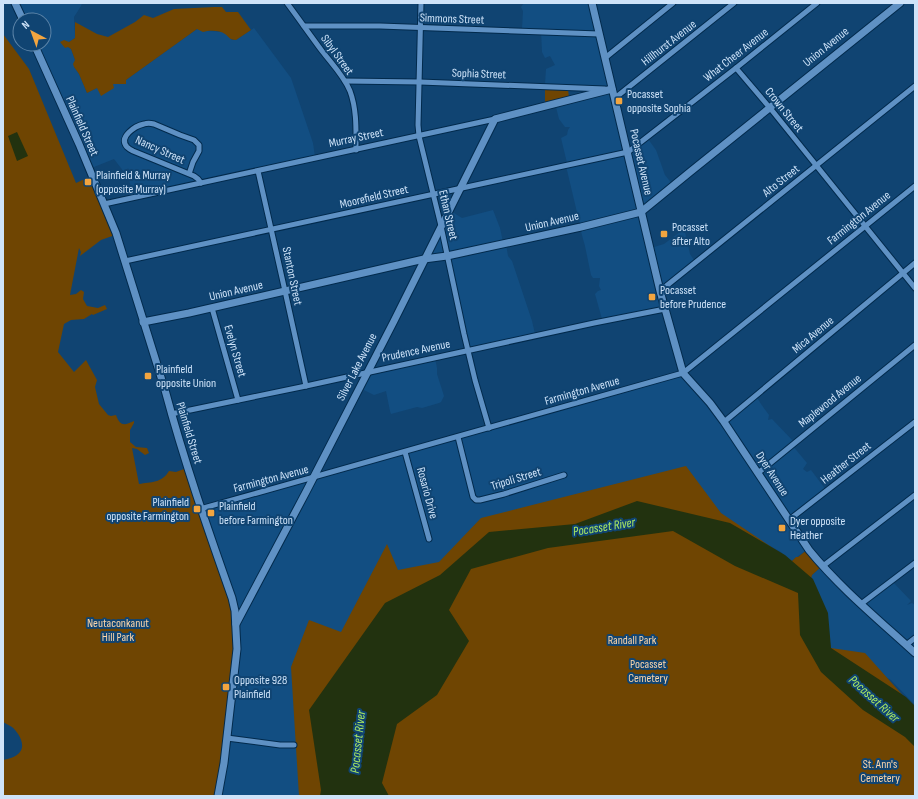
<svg xmlns="http://www.w3.org/2000/svg" width="918" height="799" font-family="'Sofia Sans Condensed',sans-serif">
<rect width="100%" height="100%" fill="#104472"/>
<g fill="#124e82">
<path d="M16 3H82L81 6 74 17 75 38 69 42 68 47 71 49 75 60 74 67 79 74 87 93 97 88 115 83 126 84V80L197 29 207 31 224 32 232 40H236L254 28 291 78 313 143 315 157 133 196 129 179 131 174 128 168 127 170 124 172 114 159 89 169 34 44H44V20H24Z"/>
<path d="M524 3H592L628 153 648 139 656 150 665 175 673 185 641 211 651 248 664 244 684 229 685 232 690 254 697 265 662 293 664 308 602 319 595 294 598 291 601 290 599 286 600 278H593L591 275 585 246 580 228V225L566 166 567 163 561 138 567 135 568 130 570 127H565L559 119 555 103 601 91 545 84 546 69 555 65 550 56 545 58 542 52 541 31 522 29 523 11 521 7Z"/>
<path d="M449 210 462 218 493 210 500 228 503 242 506 244 508 256 512 261 532 321 535 334 468 349 448 256 426 258Z"/>
<path d="M435 358 437 368V374L444 396 441 402 439 403 422 408 417 407 391 414 390 411 386 391 374 395 360 388 365 375Z"/>
<path d="M683 372 724 421 756 396 761 404 769 415 768 420 772 419 794 442 792 445 807 463 803 469 807 472 811 470 826 490 790 519 808 549 790 562 781 552 754 537 317 796H217L204 512 207 508Z"/>
<path d="M822 566 860 602 892 581 911 601 907 605 912 603 915 605V705L891 680 873 670 852 666 827 645 811 579 812 575Z"/>
</g>
<g fill="#6f4502">
<path d="M214 7H222L226 12H238L251 30 236 40C230 40 229 37 225 34 220 30 209 30 203 32L197 29 126 80V84H113L114 88 101 96 97 88 87 93 79 74 74 67 73 64 75 60 71 49 68 47 65 48 60 42 64 40 69 42 75 38V22L97 34 108 37 135 22 144 15 153 18 174 9Z"/>
<path d="M3 34 29 69 76 183 91 176 115 235 101 240 80 256 81 252 79 248 70 295 76 294 81 290 84 292 83 299 87 306 98 308 105 305 107 309 93 315 92 314 84 319 71 320 64 324 58 352 74 372 86 360 97 380 95 387 99 404 108 415 111 416 116 415C120 426 124 426 134 421V423L130 430V442L136 447 147 448 149 453 145 455 137 449 132 448 139 484C151 482 162 483 169 471L176 472 189 467 223 571 236 629 217 796H3V760C9 759 16 757 20 752 26 744 18 732 12 727 9 725 6 724 3 722Z"/>
<path d="M568 89 569 98 545 102V90Z"/>
<path d="M686 466 721 513 792 561 796 557H798L808 549 822 566 812 575 811 579 825 622 831 648 865 653 915 709V796H299L291 667 309 620 341 632 387 544 398 570 439 562 481 518Z"/>
</g>
<g fill="#22320f">
<path d="M17 132 28 156 17 161 8 136Z"/>
<path d="M637 501 730 523 785 555 813 579 828 613 831 648 906 697 915 706V747L905 737 863 710 821 672 800 635 798 593 735 566 673 531 548 548 471 569 449 610 469 641 437 695 397 724 382 783 389 796H320L321 790 309 710 385 603 440 575 489 532 575 524Z"/>
</g>
<g fill="none" stroke-linecap="round" stroke-linejoin="round">
<defs>
<g id="street">
<path d="M287 3C299 19 310 35 322 51 332 64 344 76 350 91 357 110 356 130 356 150"/>
<path d="M421 3 418 125 419 136 441 226 464 334 475 380 489 428"/>
<path d="M304 26H380L599 34"/>
<path d="M605 58 673 3"/>
<path d="M736 68 770 108 915 288"/>
<path d="M345 81 420 82 605 89"/>
<path d="M615 98 734 3"/>
<path d="M258 171 285 291 306 386"/>
<path d="M189 174 193 162 199 151V145L194 140 180 135 154 124C150 123 147 123 144 124 135 126 118 137 127 147 129 149 131 150 133 151L194 176 198 179 201 183"/>
<path d="M104 204 495 119"/>
<path d="M125 261 628 152 736 68 817 3"/>
<path d="M660 291 915 86"/>
<path d="M212 308 238 400"/>
<path d="M171 414 306 386 594 323 665 309"/>
<path d="M724 422 915 263"/>
<path d="M458 437 473 497 476 500H480L504 494 564 475"/>
<path d="M405 452 429 539"/>
<path d="M758 473 915 345"/>
<path d="M200 509 683 373 915 186"/>
<path d="M789 520 915 422"/>
<path d="M823 566 915 495"/>
<path d="M861 604 915 563"/>
<path d="M906 645 915 638"/>
<path d="M227 738 280 745H294"/>
</g>
<g id="secondary">
<path d="M15 3 23 20"/>
<path d="M592 3 660 291 683 373 710 403 724 422 809 550C840 588 879 620 915 653"/>
<path d="M34 44 79 144 116 233 165 390C184 461 208 530 232 598L235 611 237 649 224 763 218 796"/>
<path d="M143 322 189 313 424 259 447 256 581 227 641 212 690 172 900 3"/>
<path d="M236 624 306 492 394 321 495 119 612 89"/>
</g>
</defs>
<use href="#street" stroke="#022a4c" stroke-width="7"/>
<use href="#secondary" stroke="#022a4c" stroke-width="9"/>
<use href="#street" stroke="#5f91c4" stroke-width="5"/>
<use href="#secondary" stroke="#5f91c4" stroke-width="7"/>
</g>
<g fill="#f2a540" stroke="#104472" stroke-width="1.5">
<rect x="615" y="97" width="8" height="8" rx="2"/>
<rect x="84" y="178" width="8" height="8" rx="2"/>
<rect x="660" y="230" width="8" height="8" rx="2"/>
<rect x="648" y="293" width="8" height="8" rx="2"/>
<rect x="144" y="372" width="8" height="8" rx="2"/>
<rect x="193" y="505" width="8" height="8" rx="2"/>
<rect x="207" y="509" width="8" height="8" rx="2"/>
<rect x="778" y="524" width="8" height="8" rx="2"/>
<rect x="222" y="683" width="8" height="8" rx="2"/>
</g>
<g text-anchor="middle" dominant-baseline="central" stroke-width="4" stroke-linejoin="round" paint-order="stroke">
<g font-size="12" fill="#cee3f9" stroke="#104472">
<text transform="translate(452 19) rotate(2)">Simmons Street</text>
<text transform="translate(669 43) rotate(-38)">Hillhurst Avenue</text>
<text transform="translate(826 47) rotate(-39)">Union Avenue</text>
<text transform="translate(337 55) rotate(54)">Sibyl Street</text>
<text transform="translate(736 55) rotate(-38)">What Cheer Avenue</text>
<text transform="translate(479 74) rotate(2)">Sophia Street</text>
<text transform="translate(784 110) rotate(51)">Crown Street</text>
<text transform="translate(82 126) rotate(66)">Plainfield Street</text>
<text transform="translate(356 138) rotate(-12)">Murray Street</text>
<text transform="translate(160 150) rotate(24)">Nancy Street</text>
<text transform="translate(641 162) rotate(77)">Pocasset Avenue</text>
<text transform="translate(781 181) rotate(-39)">Alto Street</text>
<text transform="translate(374 197) rotate(-13)">Moorefield Street</text>
<text transform="translate(448 215) rotate(77)">Ethan Street</text>
<text transform="translate(859 218) rotate(-39)">Farmington Avenue</text>
<text transform="translate(552 222) rotate(-13)">Union Avenue</text>
<text transform="translate(292 276) rotate(78)">Stanton Street</text>
<text transform="translate(236 291) rotate(-13)">Union Avenue</text>
<text transform="translate(813 335) rotate(-40)">Mica Avenue</text>
<text transform="translate(235 351) rotate(74)">Evelyn Street</text>
<text transform="translate(416 351) rotate(-12)">Prudence Avenue</text>
<text transform="translate(357 367) rotate(-63)">Silver Lake Avenue</text>
<text transform="translate(582 391) rotate(-16)">Farmington Avenue</text>
<text transform="translate(830 401) rotate(-39)">Maplewood Avenue</text>
<text transform="translate(189 433) rotate(73)">Plainfield Street</text>
<text transform="translate(846 463) rotate(-38)">Heather Street</text>
<text transform="translate(772 474) rotate(57)">Dyer Avenue</text>
<text transform="translate(271 479) rotate(-15)">Farmington Avenue</text>
<text transform="translate(516 479) rotate(-17)">Tripoli Street</text>
<text transform="translate(427 493) rotate(75)">Rosario Drive</text>
</g>
<g font-size="12" fill="#cee3f9" stroke="#104472" text-anchor="start">
<text x="627" y="94">Pocasset<tspan x="627" dy="14">opposite Sophia</tspan></text>
<text x="96" y="175">Plainfield &amp; Murray<tspan x="96" dy="14">(opposite Murray)</tspan></text>
<text x="672" y="227">Pocasset<tspan x="672" dy="14">after Alto</tspan></text>
<text x="660" y="290">Pocasset<tspan x="660" dy="14">before Prudence</tspan></text>
<text x="156" y="369">Plainfield<tspan x="156" dy="14">opposite Union</tspan></text>
<text x="189" y="502" text-anchor="end">Plainfield<tspan x="189" dy="14">opposite Farmington</tspan></text>
<text x="219" y="506">Plainfield<tspan x="219" dy="14">before Farmington</tspan></text>
<text x="790" y="521">Dyer opposite<tspan x="790" dy="14">Heather</tspan></text>
<text x="234" y="680">Opposite 928<tspan x="234" dy="14">Plainfield</tspan></text>
</g>
<g font-size="12" fill="#fdd6aa" stroke="#104472">
<text x="118" y="623">Neutaconkanut<tspan x="118" dy="14">Hill Park</tspan></text>
<text x="632" y="640">Randall Park</text>
<text x="648" y="664">Pocasset<tspan x="648" dy="14">Cemetery</tspan></text>
<text x="880" y="764">St. Ann's<tspan x="880" dy="14">Cemetery</tspan></text>
</g>
<g font-size="13" font-style="italic" fill="#acea60" stroke="#104472">
<text transform="translate(604 527) rotate(-9)">Pocasset River</text>
<text transform="translate(874 699) rotate(42)">Pocasset River</text>
<text transform="translate(358 742) rotate(-84)">Pocasset River</text>
</g>
</g>
<rect width="918" height="799" fill="none" stroke="#cee3f9" stroke-width="8"/>
<g transform="translate(32 32) rotate(319)"><circle r="19" fill="#104472" stroke="#5c84a8"/>
<path d="M0-3L7 15L0 10L-7 15Z" fill="#f2a540"/>
<text y="-6" font-size="11" font-weight="bold" text-anchor="middle" fill="#cee3f9">N</text>
</g>
</svg>
